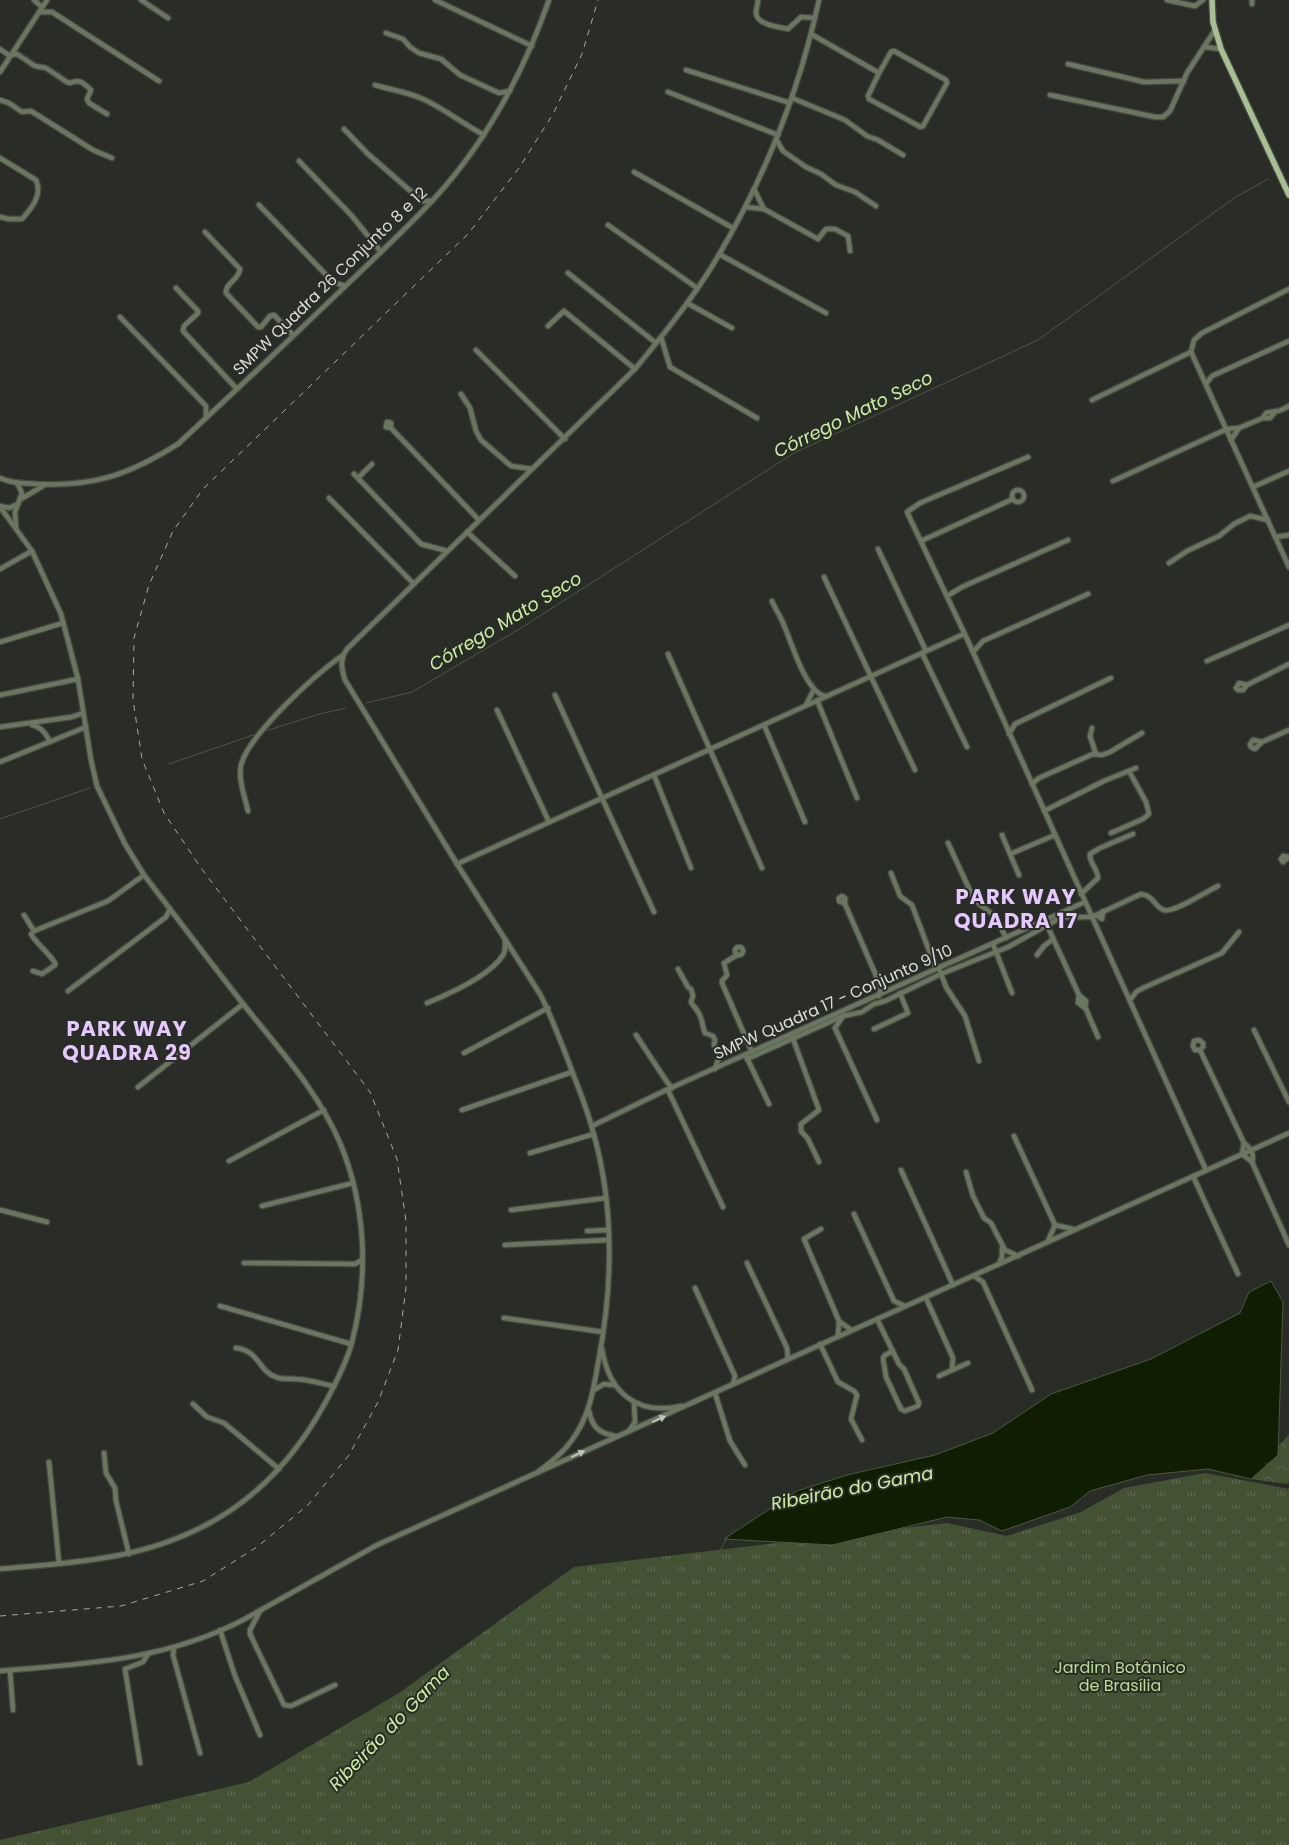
<svg xmlns="http://www.w3.org/2000/svg" width="1289" height="1845" font-family="Poppins,sans-serif">
<defs>
<pattern id="forest-crowns" width="20" height="18" patternUnits="userSpaceOnUse" patternTransform="scale(1.25)"><rect width="20" height="18" fill="#445234"/><path d="M2 6a3 3 0 1 1 6 0M12 15a3 3 0 1 1 6 0" fill="none" stroke="#5e6a51"/></pattern>
<pattern id="park-tufts" width="24" height="20" patternUnits="userSpaceOnUse" patternTransform="scale(1.25)"><rect width="24" height="20" fill="#445234"/><path d="M3 7l-1-3M5 7V3M7 7l1-3M15 17l-1-3M17 17v-4M19 17l1-3" fill="none" stroke="#5e6a51"/></pattern>
</defs>
<rect width="100%" height="100%" fill="#2a2d27"/>
<path fill="url(#forest-crowns)" d="M1289 1434V1482L1287 1484 1251 1479Z"/>
<path fill="url(#park-tufts)" d="M1205 1473 1289 1489V1845H0V1840L249 1782 399 1693 574 1567 947 1523 1007 1536 1081 1512 1124 1488Z"/>
<path fill="#0f1e00" stroke="#4c5741" d="M1271 1281 1283 1302 1278 1455 1251 1479 1208 1469 1147 1475 1090 1491 1070 1507 1002 1531 979 1520 947 1517 832 1545 724 1539 797 1491 847 1475 935 1455 993 1433 1051 1394 1151 1359 1240 1313 1249 1292Z"/>
<g fill="none" stroke-linecap="round" stroke-linejoin="round">
<g stroke="#4c5741" stroke-width="1">
<path d="M366 703 412 692 521 628 794 453 1038 340 1234 198 1268 179"/>
<path d="M265 731 320 714 346 708"/>
<path d="M169 764 256 734"/>
<path d="M0 819 90 788"/>
<path d="M1266 1464 1287 1468 1289 1466"/>
<path d="M300 1841V1845"/>
<path d="M293 1845 300 1840 396 1734 412 1721 445 1683 487 1651 534 1621 565 1605 579 1594 593 1591 609 1598 657 1586 667 1568 719 1553 727 1538"/>
</g>
<defs>
<g id="minor">
<path d="M34 0 42 7"/>
<path d="M141 0 168 18"/>
<path d="M435 0 532 46"/>
<path d="M758 0C758 4 756 9 756 13 757 25 779 27 788 29L801 17 815 18"/>
<path d="M1167 0 1195 6 1203 0"/>
<path d="M1252 0V4"/>
<path d="M39 12H52L159 81"/>
<path d="M386 33 403 39 410 47 419 53 441 59 460 75 499 93 510 91"/>
<path d="M811 34 879 73 891 52 894 51 946 80 947 83 923 126 920 127 917 125 869 99 868 96 879 73"/>
<path d="M1204 47 1221 49"/>
<path d="M0 49 10 56"/>
<path d="M11 55 17 54 35 66 46 68 67 82 70 83C80 79 82 82 91 90L87 99 89 103 107 114"/>
<path d="M1068 64 1144 82 1184 81"/>
<path d="M686 70 790 103"/>
<path d="M0 72 47 0"/>
<path d="M375 85C391 90 408 92 423 99 445 109 463 124 484 135"/>
<path d="M668 92 778 135"/>
<path d="M1050 95 1155 117H1163L1170 111 1187 73 1215 30"/>
<path d="M792 98 845 120 867 136 878 140 903 155"/>
<path d="M0 100 9 103 22 112 31 111 93 150 112 158"/>
<path d="M344 129 368 154 422 201H432"/>
<path d="M776 139 783 151 806 167 821 174 836 185 855 192 876 206"/>
<path d="M0 158 36 180C43 195 31 209 22 219H9L0 217"/>
<path d="M299 161 352 216 381 252"/>
<path d="M634 172 733 228"/>
<path d="M754 189 764 209"/>
<path d="M259 205 333 282 345 286"/>
<path d="M745 207 764 209 818 239 826 229H835L848 236 850 251"/>
<path d="M608 225 697 288"/>
<path d="M205 232 240 269C239 280 225 283 226 293L258 327H261L270 316 274 315 293 335"/>
<path d="M719 254 826 313"/>
<path d="M568 273 656 343"/>
<path d="M176 288 198 311V313L184 326 183 331 237 389"/>
<path d="M1289 289 1202 333 1194 340 1191 352 1289 567"/>
<path d="M687 303 732 328"/>
<path d="M120 317 206 406V418"/>
<path d="M548 326 564 311 635 369"/>
<path d="M661 337 670 367 757 418"/>
<path d="M476 350 565 439"/>
<path d="M1206 384 1212 376 1289 341"/>
<path d="M461 394 470 408 476 431 481 440 511 466 532 469"/>
<path d="M1092 400 1191 352"/>
<path d="M1263 418C1266 410 1269 413 1277 411 1281 411 1285 408 1289 406"/>
<path d="M391 428V423L387 422 386 427 391 428 479 520"/>
<path d="M1231 440 1239 428"/>
<path d="M1028 457 920 503 907 512 968 641 1206 1170"/>
<path d="M354 474 421 544 447 551"/>
<path d="M0 478C12 484 25 483 37 484 95 487 130 474 178 444 231 395 283 346 335 296 367 265 401 234 432 201 486 143 523 74 549 0"/>
<path d="M358 478 372 464"/>
<path d="M1113 481 1227 429 1239 428 1263 418H1270L1275 412"/>
<path d="M1253 487 1289 471"/>
<circle cx="1018" cy="496" r="6"/>
<path d="M329 498 414 584"/>
<path d="M21 499 43 486"/>
<path d="M0 506 9 508 18 504"/>
<path d="M0 507 32 551 61 614 78 679 91 760 97 786 125 844 144 875C177 918 210 962 244 1005 278 1048 318 1091 340 1143 366 1205 369 1277 352 1342 348 1358 340 1374 333 1388 303 1448 259 1500 198 1529 136 1560 68 1563 0 1569"/>
<path d="M16 528 15 512 22 493 17 483"/>
<path d="M467 532 515 576"/>
<path d="M1275 537 1289 535"/>
<path d="M921 541 1013 499"/>
<path d="M878 549 926 651"/>
<path d="M1169 563 1187 551 1219 536 1234 524 1250 516 1268 520"/>
<path d="M0 569 32 551"/>
<path d="M824 577 915 770"/>
<path d="M947 596 962 587 1068 540"/>
<path d="M772 601C775 609 780 615 783 623 791 640 805 692 825 696"/>
<path d="M0 642 63 623"/>
<path d="M973 652 983 641 1088 594"/>
<path d="M922 653 967 747"/>
<path d="M668 654 762 868"/>
<path d="M1207 661 1289 625"/>
<path d="M1247 685 1243 690H1238L1236 688 1239 683 1247 685 1289 664"/>
<path d="M0 695 78 679"/>
<path d="M555 695 654 912"/>
<path d="M817 700 857 798"/>
<path d="M806 705 814 689"/>
<path d="M497 710 549 822"/>
<path d="M32 725C42 728 45 732 50 742"/>
<path d="M764 725 805 822"/>
<path d="M0 727 72 717 83 713"/>
<path d="M1092 728 1090 736 1096 754"/>
<path d="M1009 734 1015 724 1111 678"/>
<path d="M1262 742 1255 749 1251 747 1250 744 1253 740 1262 742 1289 730"/>
<path d="M0 762 86 727"/>
<path d="M654 775 691 868"/>
<path d="M1032 784 1039 778 1093 754 1102 755 1110 752 1142 733"/>
<path d="M248 811C245 797 238 780 241 765 249 734 316 674 343 655"/>
<path d="M1044 811 1104 781 1136 768"/>
<path d="M1111 833 1143 819 1149 814 1146 802 1129 771"/>
<path d="M1002 835 1010 854"/>
<path d="M948 843 972 895 978 903 996 917 1006 938"/>
<path d="M1283 856 1289 857 1283 862 1281 859Z"/>
<path d="M457 864 964 634"/>
<path d="M891 873 900 896 912 905 936 969"/>
<path d="M1019 875 1010 854 1055 835"/>
<path d="M1081 894 1098 878C1098 869 1089 863 1090 854L1100 848 1133 834"/>
<path d="M842 896 845 898V904L839 901V898Z"/>
<path d="M845 904 881 987 879 996"/>
<path d="M24 915 34 931 108 901 144 875"/>
<path d="M1096 915 1102 919 1103 911"/>
<path d="M1046 923 1079 995 1078 1003 1085 1008"/>
<path d="M993 944 1012 993"/>
<circle cx="739" cy="951" r="4"/>
<path d="M737 955 724 963 727 975 722 981V983L752 1052"/>
<path d="M1037 955 1044 946 1053 939"/>
<path d="M678 969 688 987 691 989 693 996 691 1002C693 1006 696 1008 698 1012 703 1019 702 1026 705 1033L713 1036 715 1040 714 1045 719 1057 715 1069"/>
<path d="M33 971 42 974 55 965V963C49 953 35 942 31 934L34 931"/>
<path d="M940 971 946 987 965 1016 979 1061"/>
<path d="M68 991 166 917 170 909"/>
<path d="M1130 1000 1136 992 1143 988 1222 953 1239 932"/>
<path d="M427 1003C449 994 490 976 503 955 506 951 505 945 505 940"/>
<path d="M1085 1008 1086 1001 1079 995 1085 1008 1086 1009 1098 1037"/>
<path d="M835 1028 877 1120"/>
<path d="M835 1028 844 1015"/>
<path d="M874 1029 908 1013 900 993"/>
<path d="M1254 1030 1289 1102"/>
<path d="M636 1035 667 1082 672 1088"/>
<path d="M792 1036 819 1110 801 1124V1131L808 1139 819 1162"/>
<path d="M1200 1050 1203 1047V1043L1199 1040 1194 1041 1193 1046 1195 1050H1200L1244 1143C1250 1148 1255 1153 1252 1162L1289 1245"/>
<path d="M464 1053 548 1008"/>
<path d="M746 1056 769 1104"/>
<path d="M747 1059 843 1016 862 1012 874 1004 885 1001 941 974 1008 947 1062 917H1092L1141 894C1155 896 1154 907 1164 910 1174 913 1207 891 1218 886"/>
<path d="M138 1087 243 1004"/>
<path d="M668 1090 723 1207"/>
<path d="M462 1110 572 1072"/>
<path d="M592 1126 664 1091 1085 902"/>
<path d="M1014 1136 1055 1225 1073 1229"/>
<path d="M1244 1143 1242 1154 1252 1162"/>
<path d="M530 1153 594 1134"/>
<path d="M229 1161 324 1110"/>
<path d="M901 1170 953 1285"/>
<path d="M966 1172 973 1196 984 1218 991 1223 1005 1250 1018 1256"/>
<path d="M1193 1176 1238 1274"/>
<path d="M262 1206 353 1183"/>
<path d="M0 1210 47 1222"/>
<path d="M511 1210 606 1198"/>
<path d="M854 1214 894 1301 905 1306"/>
<path d="M821 1229 804 1239 839 1321 838 1336"/>
<path d="M587 1231 608 1230"/>
<path d="M1048 1241 1055 1225"/>
<path d="M505 1245 608 1240"/>
<path d="M244 1263 355 1264 362 1260"/>
<path d="M747 1263 787 1348 788 1359"/>
<path d="M999 1264 1002 1257V1248"/>
<path d="M974 1276 983 1282 1032 1390"/>
<path d="M695 1288 735 1376 733 1384"/>
<path d="M926 1298 953 1358 952 1369"/>
<path d="M220 1306 351 1344"/>
<path d="M504 1318 603 1332"/>
<path d="M877 1319 899 1364 904 1369 919 1403 918 1406 905 1411 901 1409 886 1377 883 1358 885 1355 893 1351"/>
<path d="M839 1321 851 1330"/>
<path d="M820 1344 838 1382 854 1391 857 1395 851 1419 862 1440"/>
<path d="M236 1348C260 1351 258 1371 276 1377 282 1380 289 1378 295 1379 308 1379 321 1384 334 1386"/>
<path d="M602 1349C609 1393 637 1416 682 1406"/>
<path d="M939 1376 968 1363"/>
<path d="M594 1390 604 1384 613 1385"/>
<path d="M715 1393 730 1441 745 1465"/>
<path d="M193 1404 207 1417 224 1423 279 1469"/>
<path d="M589 1411C592 1427 599 1433 615 1436"/>
<path d="M629 1431 635 1422 634 1402"/>
<path d="M104 1453 106 1473 115 1488 116 1501 129 1554"/>
<path d="M49 1462 59 1563"/>
<path d="M539 1471C551 1462 563 1453 572 1440 590 1416 594 1387 599 1358 613 1283 614 1202 592 1128 586 1105 576 1083 568 1060 559 1038 551 1015 540 994L457 864 345 680C341 668 340 659 347 649L635 369C663 335 691 301 714 263 763 182 799 92 819 0"/>
<path d="M260 1611 250 1630V1634L284 1705 291 1706 335 1685"/>
<path d="M220 1630 235 1676 260 1735"/>
<path d="M174 1648 173 1655 200 1753"/>
<path d="M10 1670 13 1710"/>
<path d="M0 1671C85 1664 166 1660 243 1620L377 1545 1289 1133"/>
<path d="M140 1763 125 1669 143 1662 148 1654"/>
</g>
<path id="major" d="M1212 0 1213 22 1221 49 1289 195"/>
</defs>
<use href="#minor" stroke="#464943" stroke-width="7"/>
<use href="#major" stroke="#464943" stroke-width="8"/>
<use href="#minor" stroke="#6b7660" stroke-width="4.5"/>
<use href="#major" stroke="#a9bf93" stroke-width="5.5"/>
<path stroke="#a6a8a3" stroke-width="1" stroke-dasharray="6 6" stroke-linecap="butt" d="M0 1616 121 1606 203 1581 257 1547 308 1505 349 1455 378 1402 398 1350 406 1288V1221L397 1159 370 1092 201 868 164 813 142 759 133 700 134 638 149 585 173 531 203 489 468 234 519 168 553 114 582 54 598 0"/>
</g>
<defs><path id="oneway-solid" d="M-6-.8H1V-3.2L6.5 0L1 3.2V.8H-6Z" transform="scale(1.25)"/></defs>
<g fill="#bec2ba">
<use href="#oneway-solid" transform="translate(659 1419) rotate(-24)"/>
<use href="#oneway-solid" transform="translate(578 1454) rotate(-25)"/>
</g>
<g text-anchor="middle" dominant-baseline="central" stroke-width="4" stroke-linejoin="round" paint-order="stroke">
<g font-size="16" fill="#dadcd8" stroke="#2a2d27">
<text transform="translate(330 281) rotate(-44)">SMPW Quadra 26 Conjunto 8 e 12</text>
<text transform="translate(833 1002) rotate(-24)">SMPW Quadra 17 - Conjunto 9/10</text>
</g>
<g font-size="16" fill="#b9dd91" stroke="#2a2d27">
<text x="1120" y="1667">Jardim Botânico<tspan x="1120" dy="18">de Brasília</tspan></text>
</g>
<g font-size="18" font-style="italic" fill="#caefa2" stroke="#2a2d27">
<text transform="translate(853 414) rotate(-26)">Córrego Mato Seco</text>
<text transform="translate(505 621) rotate(-31)">Córrego Mato Seco</text>
<text transform="translate(852 1488) rotate(-11)">Ribeirão do Gama</text>
<text transform="translate(389 1728) rotate(-46)">Ribeirão do Gama</text>
</g>
<g font-size="21" font-weight="bold" letter-spacing="1" fill="#e5c8fe" stroke="#2a2d27">
<text x="1016" y="896">PARK WAY<tspan x="1016" dy="24">QUADRA 17</tspan></text>
<text x="127" y="1028">PARK WAY<tspan x="127" dy="24">QUADRA 29</tspan></text>
</g>
</g>
</svg>
